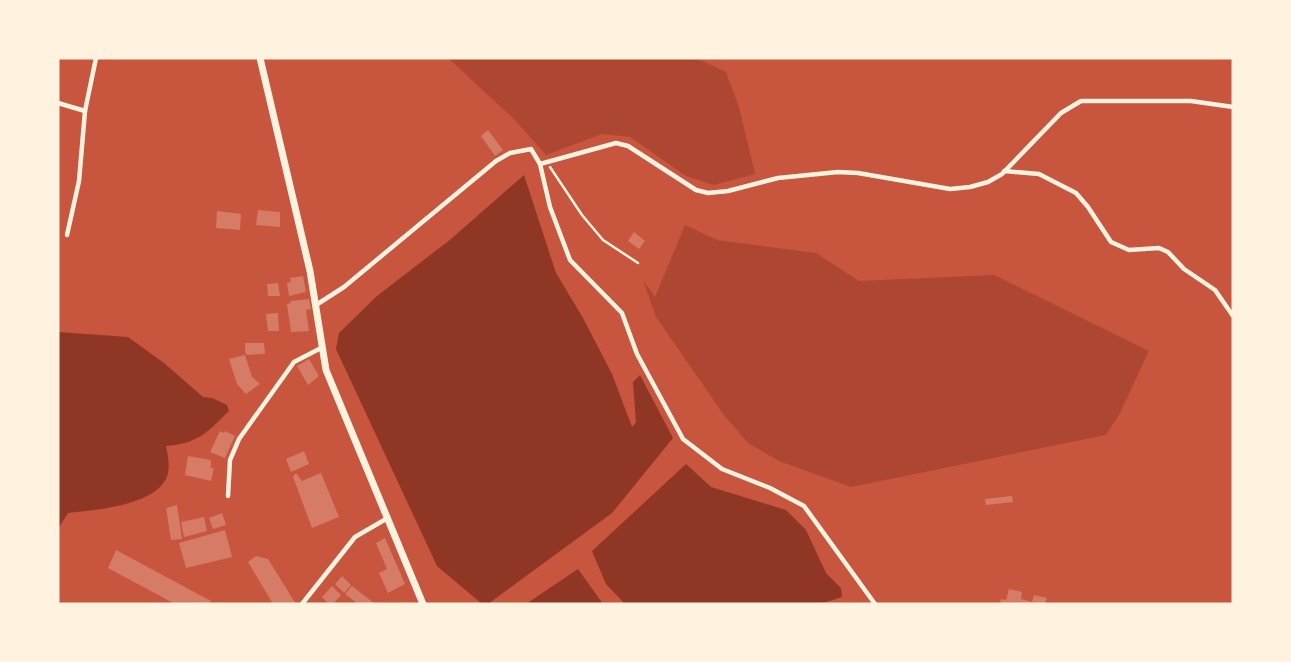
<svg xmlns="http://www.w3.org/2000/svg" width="1291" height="662" font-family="Raleway,sans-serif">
<rect width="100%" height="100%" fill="#c8553d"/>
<g fill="#ae4732">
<path d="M448 58H696L726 72 739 107 755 174 714 185 686 176 630 137 602 134 546 155 512 117Z"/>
<path d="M685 225 717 240 816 253 859 281 994 275 1149 351 1119 415 1106 435 851 487 779 461 748 443 724 415 656 317 643 280 655 297Z"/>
</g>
<g fill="#8f3625">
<path d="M524 175 556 273 583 318 612 374 632 427 636 422 633 382 640 375 673 438 612 513 488 604H482L437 566 336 349 339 333 377 296 451 239Z"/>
<path d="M58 332 128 337 164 363 203 397 212 398 227 405 229 411C208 432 197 444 166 446 168 457 171 469 166 479 152 506 94 510 68 513L58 529Z"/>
<path d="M686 464 711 487 786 510 806 530 826 573 841 588 842 597 820 604H625L606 584 592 551Z"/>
<path d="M578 569 603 604H526Z"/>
</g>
<g fill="#d67c66">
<path d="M488 130 503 150 495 156 481 136Z"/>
<path d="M258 210 280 212V227L256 225Z"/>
<path d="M217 211 241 214 240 230 216 228Z"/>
<path d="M634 232 645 241 639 249 628 241Z"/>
<path d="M303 276 306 292 289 296 287 283 291 282 290 278Z"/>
<path d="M278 283 280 296H268L267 284Z"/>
<path d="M309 299 311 309 306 310 309 331 291 332 287 304 291 303 290 301Z"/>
<path d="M278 313 279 331H268L266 314Z"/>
<path d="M245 343H264L265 354 247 355 245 352Z"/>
<path d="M245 355 252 377 260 384 246 394 237 384 229 359Z"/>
<path d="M309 359 319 376 308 385 297 366Z"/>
<path d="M220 431 224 433 225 431 235 436 225 458 210 452Z"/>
<path d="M304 451 309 464 291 472 286 459Z"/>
<path d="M188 456 211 460V468H214L211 481 185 475Z"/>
<path d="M296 473 302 481 321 473 339 517 312 528 293 477Z"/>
<path d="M1012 496 1013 502 986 505 985 499Z"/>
<path d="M177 505 182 539 171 540 166 508Z"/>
<path d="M222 513 226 525 213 529 209 518Z"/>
<path d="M204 517 207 531 184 537 181 522Z"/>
<path d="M225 530 232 557 186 568 179 543Z"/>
<path d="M385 538 405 584 388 593 379 573 387 569 376 543Z"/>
<path d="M116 550 211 601 209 604H175L108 568Z"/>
<path d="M256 556 268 559 296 604H273L248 562Z"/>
<path d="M342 576 351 585 344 593 335 584Z"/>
<path d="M332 586 341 595 333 604H329L322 597Z"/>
<path d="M352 586 375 604H358L345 594Z"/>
<path d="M1009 589 1022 592 1021 599 1032 602 1034 595 1047 598 1045 604H1000L1001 599 1006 600Z"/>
</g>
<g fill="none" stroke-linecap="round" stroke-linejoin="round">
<path stroke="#fff3e0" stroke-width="2.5" d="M550 167 582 215 603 240 638 263"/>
<g stroke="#fff3e0" stroke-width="4.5">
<path d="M58 103 85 111"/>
<path d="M540 164 616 143 628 146 696 190 708 193 728 191 778 178 838 172 858 173 950 189 970 187 988 182 1002 174 1061 113 1081 101H1191L1233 107"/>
<path d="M1004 171 1039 174 1076 193 1088 207 1111 242 1129 250 1159 248 1168 252 1184 269 1215 290 1233 316"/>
<path d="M67 235 79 181 85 111 96 58"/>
<path d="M316 305 344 287 496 161 510 153 531 149 540 164 550 207 570 260 622 313 637 354 683 439 722 469 770 488 804 506 875 604"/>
<path d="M228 496 230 460 239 439 294 362 321 348"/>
<path d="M302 604 355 537 386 519"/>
</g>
<path stroke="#fff3e0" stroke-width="7" d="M260 58 310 271 326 370 423 604"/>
</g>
<rect width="1291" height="662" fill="none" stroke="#fff3e0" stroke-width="119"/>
</svg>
